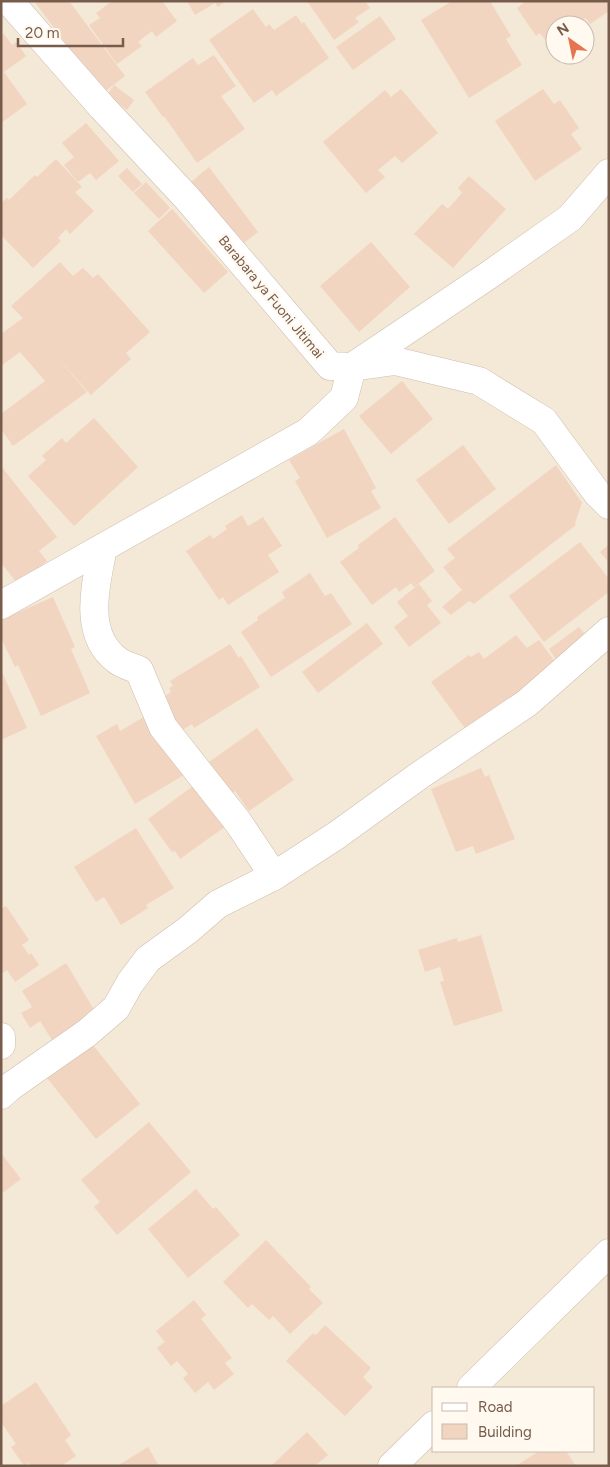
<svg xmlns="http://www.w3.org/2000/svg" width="610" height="1467" font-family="Figtree,sans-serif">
<rect width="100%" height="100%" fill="#fcf5e9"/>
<path fill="#f4e8d7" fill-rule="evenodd" d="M1 1H609V1466H1ZM555 25H585V55H555ZM434 1388H594V1451H434Z"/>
<g fill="#f2d5c1">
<path d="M34 1H69L125 76 103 93Z"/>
<path d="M112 1H162L177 21 156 37 152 31 138 42 142 46 117 64 89 25 100 18 96 13Z"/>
<path d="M187 1H226L218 7 215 3 195 15Z"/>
<path d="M307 1H365L370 8 355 18 359 22 334 40Z"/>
<path d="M452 1H490L511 36 506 39 522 65 469 98 421 20Z"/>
<path d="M526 1H609V11L590 24 586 18 575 25H555V47L552 49 540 33 536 36 517 8Z"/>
<path d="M253 9 266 27 269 24 274 30 296 15 302 24 304 22 329 58 276 96 272 90 254 103 209 40Z"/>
<path d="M380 16 396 39 353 70 336 47Z"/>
<path d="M4 34 12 45 16 42 26 56 4 72 27 104 1 123V35Z"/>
<path d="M214 55 236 86 221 96 245 129 197 163 164 116 163 117 145 92 193 58 198 65Z"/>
<path d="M114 85 134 100 127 110 107 95Z"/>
<path d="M401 89 438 133 402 163 395 156 378 170 385 177 366 193 323 142 385 90 391 97Z"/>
<path d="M543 89 554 104 560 100 579 128 571 134 582 149 535 181 495 121Z"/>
<path d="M86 123 119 161 96 180 90 173 78 182 64 165 74 157 62 143Z"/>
<path d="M56 159 82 187 75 192 94 211 70 234 66 229 58 238 61 241 33 268 1 235V203L7 198 9 200 35 175 37 177Z"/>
<path d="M209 167 258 232 240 246 191 182Z"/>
<path d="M127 168 142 184 133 192 118 176Z"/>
<path d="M469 176 506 209 453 268 414 234 442 204 448 209 462 193 458 188Z"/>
<path d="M146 182 170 208 159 219 134 193Z"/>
<path d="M172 209 228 272 204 293 148 231Z"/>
<path d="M371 242 410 287 359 332 320 286Z"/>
<path d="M60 262 73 276 83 268 93 278 98 274 150 332 126 353 131 359 91 395 57 357 87 392 13 446 1 429V414L45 381 20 352 1 366V334L23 318 11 306Z"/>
<path d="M402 381 433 419 391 454 359 416Z"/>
<path d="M94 418 138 467 74 526 28 476 46 460 42 456 62 438 66 443Z"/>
<path d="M344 429 376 488 371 491 381 508 327 538 295 481 300 478 289 460Z"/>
<path d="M463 445 496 489 449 524 416 480Z"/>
<path d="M556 465 582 503 575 523 576 525 474 604 469 601 451 615 442 607 462 590 443 567 455 558 447 549Z"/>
<path d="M1 466 57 537 39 551 47 561 18 584 1 563Z"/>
<path d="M242 515 248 526 263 517 282 546 268 555 279 572 228 605 223 597 219 600 186 551 210 535 213 539 227 529 225 526Z"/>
<path d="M395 517 435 571 414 587 411 583 399 592 396 587 372 605 340 562 359 548 358 545Z"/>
<path d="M580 542 609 579V592L544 642 509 596Z"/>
<path d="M609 545V563L600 552Z"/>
<path d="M310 573 325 596 331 593 352 624 271 677 241 632 258 620 257 617 285 598 282 592Z"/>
<path d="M419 584 432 601 427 605 441 623 409 647 394 627 408 616 397 602Z"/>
<path d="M53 597 75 647 71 649 90 693 41 716 18 665 15 667 1 638V620Z"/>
<path d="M367 623 383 644 318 693 302 672Z"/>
<path d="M579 627 588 638 557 661 549 649Z"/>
<path d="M516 635 527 648 539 640 556 663 523 687 525 689 467 731 431 682 469 655 471 657 479 652 484 659Z"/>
<path d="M230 644 239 658 241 656 260 687 194 728 192 724 178 733 158 701 171 692 169 688 173 686 170 681Z"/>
<path d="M1 670 27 728 1 740Z"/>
<path d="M149 714 184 775 135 804 96 736 117 724 120 731Z"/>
<path d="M257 728 294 780 249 811 235 791 227 797 206 764Z"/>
<path d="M481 768 485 777 489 775 515 839 476 854 473 846 456 852 431 789Z"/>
<path d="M196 784 226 826 180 859 175 851 172 852 148 819Z"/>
<path d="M136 828 174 888 146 905 148 908 121 925 104 897 96 902 74 867Z"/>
<path d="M6 906 29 940 22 945 29 955 31 953 39 965 15 982 7 970 1 974V909Z"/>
<path d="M481 935 503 1011 454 1026 440 982 444 981 440 967 425 972 418 950 457 938 458 942Z"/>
<path d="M66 963 96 1013 52 1040 40 1021 30 1028 21 1013 32 1007 22 991Z"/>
<path d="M89 1040 140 1104 96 1139 47 1078Z"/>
<path d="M149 1122 191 1172 117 1235 94 1207 100 1202 81 1180Z"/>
<path d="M1 1153 21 1179 1 1194Z"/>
<path d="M196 1189 213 1209 216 1207 240 1235 188 1278 148 1229Z"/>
<path d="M266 1240 311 1287 309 1289 323 1303 290 1334 273 1316 269 1320 252 1304 248 1308 223 1282Z"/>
<path d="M194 1300 206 1315 201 1319 232 1358 225 1363 234 1374 214 1390 208 1382 195 1393 183 1378 188 1374 177 1361 171 1366 157 1348 165 1342 156 1331Z"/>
<path d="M325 1325 371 1368 363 1377 373 1387 345 1416 286 1361 313 1333 316 1335Z"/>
<path d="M36 1382 71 1435 65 1440 76 1456 61 1466H30L28 1463 24 1466 11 1447 16 1444 1 1422V1406Z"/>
<path d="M307 1432 328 1455 317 1464 318 1466H271Z"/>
<path d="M148 1447 159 1466H117Z"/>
<path d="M539 1451H566L575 1465 516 1466Z"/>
</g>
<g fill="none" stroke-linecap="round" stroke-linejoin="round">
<defs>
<g id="minor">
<path d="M9 1 102 107 187 198 330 366 352 367 395 361 479 381 544 421 597 493 609 505"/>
<path d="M103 548C96 583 82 634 117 660 123 665 132 667 139 670L163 727 238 822 274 876"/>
<path d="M1 605 308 432 344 398 352 367 489 275 570 218 609 173"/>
<path d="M1 1037V1045"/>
<path d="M1 1095 11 1086 87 1033 116 1008 130 983 148 959 188 930 218 904 274 876 337 835 420 775 527 703 609 631"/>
<path d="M471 1388 609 1253"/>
<path d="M392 1466 434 1425"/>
</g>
</defs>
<use href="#minor" stroke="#cfbdae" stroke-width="29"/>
<use href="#minor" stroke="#fff" stroke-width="28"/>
</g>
<g text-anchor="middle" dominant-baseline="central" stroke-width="4.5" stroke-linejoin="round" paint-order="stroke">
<g font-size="14" fill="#775c4c" stroke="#fff9f0">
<text transform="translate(271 297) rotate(50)">Barabara ya Fuoni Jitimai</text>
</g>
</g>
<rect width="610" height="1467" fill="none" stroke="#775c4c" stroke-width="5"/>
<rect x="432" y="1387" width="162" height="65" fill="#fff9f0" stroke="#c9baae"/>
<rect x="442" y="1403" width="25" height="8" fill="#ffffff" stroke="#c9baae"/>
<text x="478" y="1412" font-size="15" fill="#775c4c">Road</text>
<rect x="442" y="1424" width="25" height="15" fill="#f2d5c1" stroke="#c9baae"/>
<text x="478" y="1437" font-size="15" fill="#775c4c">Building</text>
<g transform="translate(570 40) rotate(327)"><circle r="24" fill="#fff9f0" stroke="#c9baae"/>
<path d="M0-4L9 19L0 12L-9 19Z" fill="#e57450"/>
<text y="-8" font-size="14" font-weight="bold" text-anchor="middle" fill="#775c4c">N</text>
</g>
<path d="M18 38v8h105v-8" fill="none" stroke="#775c4c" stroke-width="2.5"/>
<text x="25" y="38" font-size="15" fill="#775c4c" stroke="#fff9f0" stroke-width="4" paint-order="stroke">20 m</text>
</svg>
